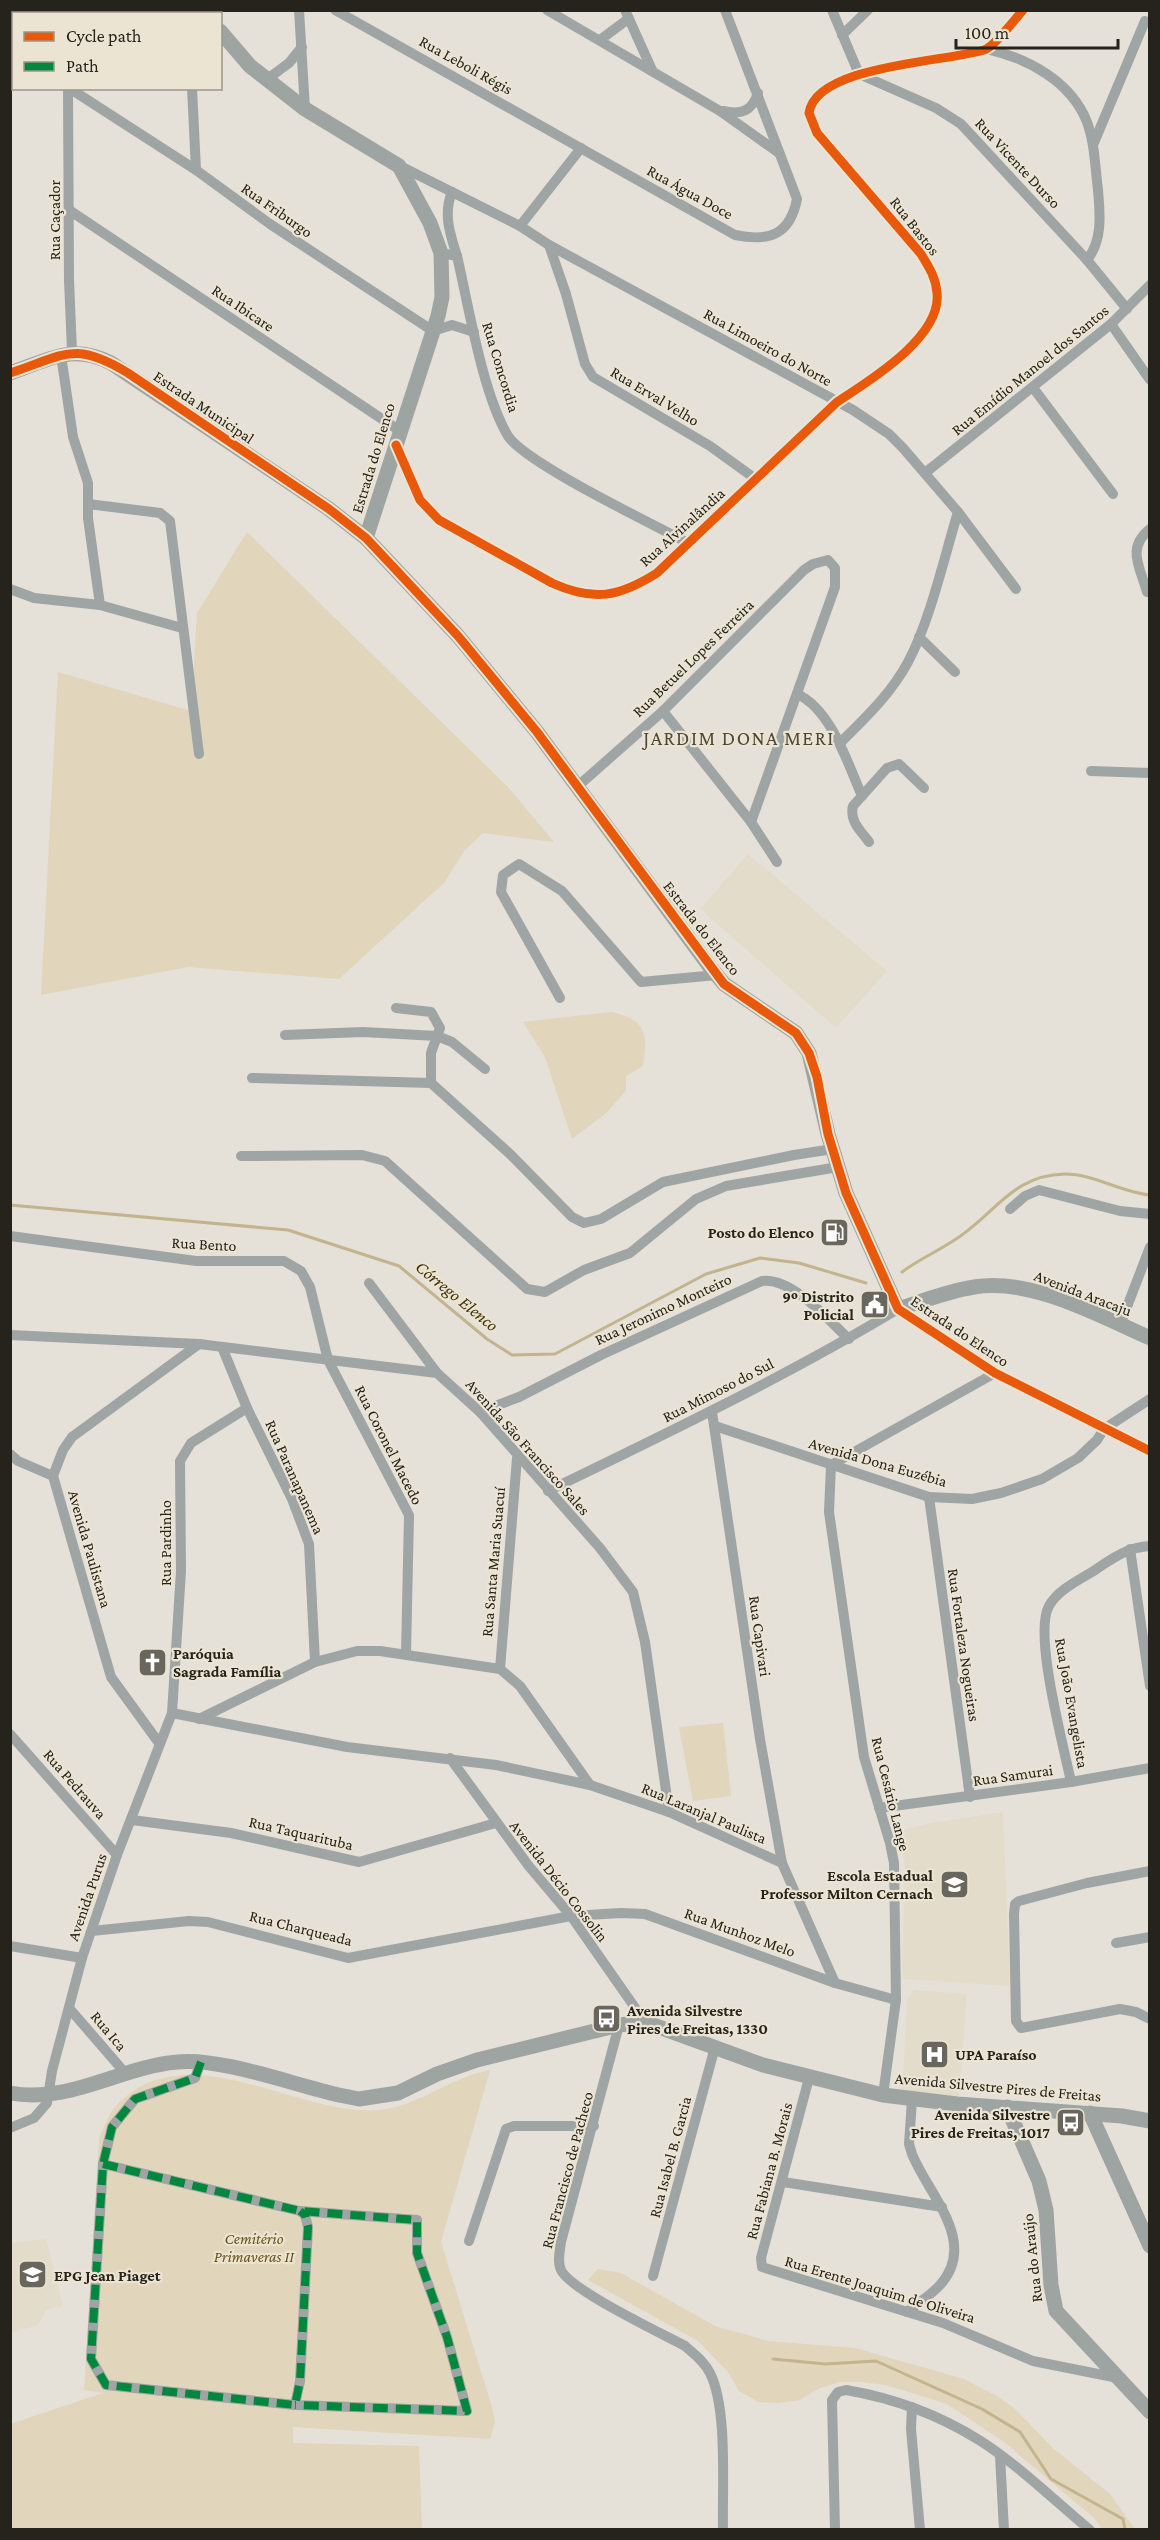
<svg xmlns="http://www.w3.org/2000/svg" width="1160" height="2540" font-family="'Crimson Pro',serif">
<rect width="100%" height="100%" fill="#e5e1d8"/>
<g fill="#e3dcca">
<path d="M748 854 887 971 836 1028 700 909Z"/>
<path d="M1003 1812 1010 1986 902 1979 905 1865 899 1831 931 1823Z"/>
<path d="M914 1990 967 1994 959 2097H902L907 2000Z"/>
<path d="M46 2239 63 2306 46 2310 38 2325 11 2333V2243Z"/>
</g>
<g fill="#e1d5bb">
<path d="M247 532 508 787 554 842 483 833 464 851 445 882 339 979 188 967 41 995 58 672 191 711 197 613Z"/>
<path d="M611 1012C646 1020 648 1032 643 1066L626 1076V1091L605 1114 572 1139 545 1057 523 1022Z"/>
<path d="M723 1723 731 1796 693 1801 679 1727Z"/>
<path d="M490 2070 441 2242 492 2407 495 2422 490 2439 293 2427V2443L419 2446 422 2529H11L10 2424 103 2393 84 2390 99 2138C104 2128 108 2114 116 2106 186 2031 297 2117 379 2110 419 2106 449 2078 490 2070Z"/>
<path d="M598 2269 621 2273 715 2326 768 2341 855 2348 964 2379 997 2396 1014 2408 1054 2449 1110 2494 1135 2529H1102L1094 2518 1004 2442 947 2404 886 2385 861 2382H840L818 2389 800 2400 779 2403 758 2402 739 2391 728 2372 698 2341 588 2280Z"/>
</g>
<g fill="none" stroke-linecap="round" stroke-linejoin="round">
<g stroke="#c3b48d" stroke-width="3">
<path d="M10 1205 288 1230 399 1266 487 1339 512 1355 555 1354 706 1274 760 1258 799 1263 866 1283"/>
<path d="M902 1272C918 1260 936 1252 953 1241 995 1215 1011 1175 1065 1174 1094 1174 1120 1192 1150 1195"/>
<path d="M773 2359 825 2364 876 2361 982 2409 1020 2432 1051 2479 1123 2519 1125 2530"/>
</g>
<g stroke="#9fa5a4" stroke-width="10">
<path d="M65 10V14"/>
<path d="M190 10V14"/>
<path d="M299 10 305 109"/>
<path d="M335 10 735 235C769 242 790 235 797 199L725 10"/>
<path d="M547 10 720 111 779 153"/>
<path d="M625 10 652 70"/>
<path d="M832 10 859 74"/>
<path d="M39 14 41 10"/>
<path d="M842 35 868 10"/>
<path d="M600 40 628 19"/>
<path d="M10 48 14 45"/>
<path d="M987 49C1027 58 1071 81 1087 122 1095 144 1095 167 1098 190 1100 214 1103 240 1087 260"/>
<path d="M859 74 936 108 961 124 1087 260 1127 309"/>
<path d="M266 80 289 63 302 47"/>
<path d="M68 88 69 280 72 351"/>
<path d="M69 88 196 170 270 224 433 331 452 325 474 332"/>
<path d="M192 88 196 170"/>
<path d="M723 111C742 115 752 111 758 93"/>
<path d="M1093 145 1145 21"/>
<path d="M400 166 520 226 549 245 853 410 889 434 903 448 958 512 1016 589"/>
<path d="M452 192C443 214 450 234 457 256"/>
<path d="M69 210 400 431"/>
<path d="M520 226 581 148"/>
<path d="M549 245 566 294 585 364 593 377 710 446 757 480"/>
<path d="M441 253 457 256C469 307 482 392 508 436 525 463 653 524 688 543"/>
<path d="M1111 324 1150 380"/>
<path d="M61 355 73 437 88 483V518L100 605"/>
<path d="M1034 389 1113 494"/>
<path d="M396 445 420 500 439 520 552 583C594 602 619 597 657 573L837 402C869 381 942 337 937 293 936 278 929 267 921 254L817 133 809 113C816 65 945 62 984 50 994 47 1015 19 1023 10"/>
<path d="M925 473 1111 324 1150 285"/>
<path d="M88 504 160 513 170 521 199 754"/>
<path d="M10 589 34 598 100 605 182 628"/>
<path d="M1147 592C1140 567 1126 548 1150 529"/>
<path d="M919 637 955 672"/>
<path d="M797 694C831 709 848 764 862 796"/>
<path d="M663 711 751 822 777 862"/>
<path d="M840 743C865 718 891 694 908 662 930 621 944 558 958 512"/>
<path d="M1091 771 1150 773"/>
<path d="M578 786 663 711 804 570 813 564 828 560 835 568V587L751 822"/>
<path d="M869 842C861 831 849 821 853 806L887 768 899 764 924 788"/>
<path d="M560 998 501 892 503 875 519 864 562 891 641 982 717 975"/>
<path d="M396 1008 431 1012 440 1028 437 1036 452 1042 485 1069"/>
<path d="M285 1035 363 1032 437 1036 431 1053V1083L510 1154 572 1217 584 1223 601 1219 663 1182 794 1155 833 1149"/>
<path d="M252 1078 431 1083"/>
<path d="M241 1156 362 1155 385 1161 527 1289 545 1292 584 1270 630 1253 696 1199 726 1186 838 1167"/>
<path d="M1010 1209 1025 1196 1039 1190 1120 1211 1150 1214"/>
<path d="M10 1236 196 1261H284L301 1271 310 1287 328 1360 409 1515 406 1654"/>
<path d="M369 1283 437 1373"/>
<path d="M1120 1325 1150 1247"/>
<path d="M10 1335 199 1344 437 1373 480 1412 600 1548 633 1592 645 1642 669 1812"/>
<path d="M222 1347 247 1408 292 1499 309 1544 315 1662"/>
<path d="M480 1412 519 1397 601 1355 762 1281C792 1277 828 1320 849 1339"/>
<path d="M712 1412 760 1739 782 1863 835 1983"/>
<path d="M715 1426 929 1497 972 1499 1001 1493 1042 1479 1078 1458 1097 1440 1104 1429 1150 1399"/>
<path d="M10 1454 18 1461 53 1476"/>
<path d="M548 1491C667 1433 785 1377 898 1309L995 1373 1150 1451"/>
<path d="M929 1497 970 1797"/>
<path d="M1130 1549 1150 1686"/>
<path d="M500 1669 517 1458"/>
<path d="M172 1713 347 1747 496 1765 590 1785 669 1812 782 1863"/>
<path d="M199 1719 315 1662 357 1651H380L500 1669 520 1686 590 1785"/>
<path d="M10 1734 117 1855"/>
<path d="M159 1743 111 1677 53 1476 63 1450 72 1437 199 1344"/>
<path d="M450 1758 528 1865 571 1916 645 2022"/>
<path d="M1071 1782C1064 1747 1033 1634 1049 1606 1057 1591 1077 1581 1092 1572 1110 1560 1127 1547 1150 1546"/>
<path d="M879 1808 1071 1782 1150 1768"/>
<path d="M132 1820 231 1833 359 1862 496 1823"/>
<path d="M1150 1871 1087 1883 1019 1901 1015 1904 1014 1914 1016 2021 1021 2028 1120 2009 1136 2012 1150 2019"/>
<path d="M92 1931 189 1921 208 1922 348 1958 571 1916 621 1913 645 1914 835 1983 896 2000"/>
<path d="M1116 1943 1150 1937"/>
<path d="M10 1946 82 1958"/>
<path d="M69 2008 126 2074"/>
<path d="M619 2025 561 2242C560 2250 557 2262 561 2270 570 2290 661 2333 685 2346 694 2354 704 2361 710 2373 728 2409 722 2488 723 2530"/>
<path d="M201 2062 195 2078 135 2099 112 2127 103 2164 91 2359 106 2385 295 2405 300 2381 308 2227 305 2215 300 2211"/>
<path d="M809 2078 761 2258 762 2267 943 2323 1033 2361 1118 2378"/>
<path d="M883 2095 896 2000 894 1863 890 1843 864 1757 829 1512 831 1465 995 1373"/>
<path d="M10 2128 34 2118 47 2103 52 2071 82 1958 117 1855 172 1713 181 1571 180 1461 191 1443 247 1408"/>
<path d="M103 2164 300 2211 417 2220V2253L447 2337 467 2411 295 2405"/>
<path d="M783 2182 942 2207"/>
<path d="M469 2241 506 2129 514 2126H594"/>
<path d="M653 2276 715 2047"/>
<path d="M907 2312C918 2303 930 2296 940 2285 979 2242 928 2194 912 2154L909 2144 912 2100"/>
<path d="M912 2407 911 2429 920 2530"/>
<path d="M1000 2456 1004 2530"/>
<path d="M835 2530 832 2400 838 2392 846 2390C893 2398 939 2415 979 2440 1016 2463 1055 2501 1090 2530"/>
</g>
<g stroke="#9ea4a2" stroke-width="15">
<path d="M206 10 208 14"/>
<path d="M220 31 250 66 305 109 399 166 430 223 441 253 442 297 438 316 366 538"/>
<path d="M10 373C50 360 70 343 111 363L329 509 366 538 458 636 537 732 710 967 724 984 796 1033 809 1053 828 1134 846 1193 898 1309C923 1301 948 1291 974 1287 1030 1277 1100 1316 1150 1338"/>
<path d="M10 2093C69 2104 120 2067 177 2062 220 2057 294 2085 339 2095L359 2099 398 2093 437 2074 477 2060 619 2025 645 2022 763 2065 883 2095 957 2104 1122 2116 1150 2121"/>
<path d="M1007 2107 1039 2181 1046 2210 1051 2285 1056 2311 1150 2412"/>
<path d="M1090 2113 1150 2246"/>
</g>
<g stroke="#00873e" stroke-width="8" stroke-dasharray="15 8" stroke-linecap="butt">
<path d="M201 2062 195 2078 135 2099 112 2127 103 2164 91 2359 106 2385 295 2405 300 2381 308 2227 305 2215 300 2211"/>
<path d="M103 2164 300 2211 417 2220V2253L447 2337 467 2411 295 2405"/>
</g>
<defs>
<g id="cycleway">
<path d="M10 373C65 355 74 340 128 373L329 509 366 538 458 636 537 732 724 984 796 1033 809 1053 817 1077 828 1134 846 1193 898 1309 995 1373 1150 1451"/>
<path d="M396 445 420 500 439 520 552 583C594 602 619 597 657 573L837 402C869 381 942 337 937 293 936 278 929 267 921 254L817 133 809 113C816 65 945 62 984 50 994 47 1015 19 1023 10"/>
</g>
</defs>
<use href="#cycleway" stroke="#ebe4d2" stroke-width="13"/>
<use href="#cycleway" stroke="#e8590c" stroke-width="9"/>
</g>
<defs>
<symbol id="fuel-square" viewBox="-11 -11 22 22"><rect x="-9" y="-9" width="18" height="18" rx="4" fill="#69665e" stroke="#ebe4d2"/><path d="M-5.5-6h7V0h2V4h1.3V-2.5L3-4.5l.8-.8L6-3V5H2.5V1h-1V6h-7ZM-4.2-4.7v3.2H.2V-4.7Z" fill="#fff"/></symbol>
<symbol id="civic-square" viewBox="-11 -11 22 22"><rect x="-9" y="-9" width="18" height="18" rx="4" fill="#69665e" stroke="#ebe4d2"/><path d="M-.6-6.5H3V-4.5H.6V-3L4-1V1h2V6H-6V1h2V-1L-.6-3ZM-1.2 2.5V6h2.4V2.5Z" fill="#fff"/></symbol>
<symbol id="church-square" viewBox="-11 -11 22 22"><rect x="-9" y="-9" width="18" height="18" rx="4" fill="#69665e" stroke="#ebe4d2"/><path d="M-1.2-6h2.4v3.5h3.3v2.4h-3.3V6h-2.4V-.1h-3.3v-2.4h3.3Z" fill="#fff"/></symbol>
<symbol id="school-square" viewBox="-11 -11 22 22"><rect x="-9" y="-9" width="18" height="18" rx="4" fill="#69665e" stroke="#ebe4d2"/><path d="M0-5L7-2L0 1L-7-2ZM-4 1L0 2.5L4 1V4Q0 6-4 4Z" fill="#fff"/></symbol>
<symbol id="bus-square" viewBox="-11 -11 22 22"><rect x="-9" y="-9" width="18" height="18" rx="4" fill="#69665e" stroke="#ebe4d2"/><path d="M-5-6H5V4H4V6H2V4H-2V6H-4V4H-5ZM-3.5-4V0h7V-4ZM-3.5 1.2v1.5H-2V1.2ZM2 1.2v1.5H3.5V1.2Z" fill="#fff"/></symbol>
<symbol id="hospital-square" viewBox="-11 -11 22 22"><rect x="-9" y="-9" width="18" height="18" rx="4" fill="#69665e" stroke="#ebe4d2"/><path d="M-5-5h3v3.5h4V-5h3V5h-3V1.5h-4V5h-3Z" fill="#fff"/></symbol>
</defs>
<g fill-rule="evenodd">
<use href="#fuel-square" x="818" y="1216" width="33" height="33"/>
<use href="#civic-square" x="858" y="1288" width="33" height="33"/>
<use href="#church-square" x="136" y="1646" width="33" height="33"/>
<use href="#school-square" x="938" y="1868" width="33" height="33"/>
<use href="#bus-square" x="590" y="2002" width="33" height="33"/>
<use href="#hospital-square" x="918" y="2038" width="33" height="33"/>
<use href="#bus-square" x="1054" y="2106" width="33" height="33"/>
<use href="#school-square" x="16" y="2258" width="33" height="33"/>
</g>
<g text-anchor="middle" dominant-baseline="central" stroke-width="4.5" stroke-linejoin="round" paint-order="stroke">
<g font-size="16" fill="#26231d" stroke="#ebe4d2">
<text transform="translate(466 65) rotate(29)">Rua Leboli Régis</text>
<text transform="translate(1018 163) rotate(47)">Rua Vicente Durso</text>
<text transform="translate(690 192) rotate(29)">Rua Água Doce</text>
<text transform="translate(277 210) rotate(35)">Rua Friburgo</text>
<text transform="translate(54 220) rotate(-90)">Rua Caçador</text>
<text transform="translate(915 226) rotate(52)">Rua Bastos</text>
<text transform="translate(243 308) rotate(34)">Rua Ibicare</text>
<text transform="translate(768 347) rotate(29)">Rua Limoeiro do Norte</text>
<text transform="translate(501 367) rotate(73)">Rua Concordia</text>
<text transform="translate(1030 370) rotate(-39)">Rua Emídio Manoel dos Santos</text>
<text transform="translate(655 396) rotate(31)">Rua Erval Velho</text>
<text transform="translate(204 407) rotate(34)">Estrada Municipal</text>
<text transform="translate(373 458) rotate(-73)">Estrada do Elenco</text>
<text transform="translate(682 527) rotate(-42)">Rua Alvinalândia</text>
<text transform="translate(693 658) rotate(-44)">Rua Betuel Lopes Ferreira</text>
<text transform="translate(702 928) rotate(52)">Estrada do Elenco</text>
<text transform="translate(204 1244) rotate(3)">Rua Bento</text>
<text transform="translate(1083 1293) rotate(21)">Avenida Aracaju</text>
<text transform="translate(663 1309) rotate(-25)">Rua Jeronimo Monteiro</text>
<text transform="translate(960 1331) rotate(34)">Estrada do Elenco</text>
<text transform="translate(718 1390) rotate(-27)">Rua Mimoso do Sul</text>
<text transform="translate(389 1445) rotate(63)">Rua Coronel Macedo</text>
<text transform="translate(528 1447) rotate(48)">Avenida São Francisco Sales</text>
<text transform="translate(878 1462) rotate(16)">Avenida Dona Euzébia</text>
<text transform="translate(295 1477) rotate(66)">Rua Paranapanema</text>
<text transform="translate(165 1543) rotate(-90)">Rua Pardinho</text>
<text transform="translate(90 1549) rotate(74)">Avenida Paulistana</text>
<text transform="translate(493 1562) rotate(-85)">Rua Santa Maria Suacuí</text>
<text transform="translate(760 1636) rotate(82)">Rua Capivari</text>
<text transform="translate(964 1645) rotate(82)">Rua Fortaleza Nogueiras</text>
<text transform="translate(1072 1703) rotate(80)">Rua João Evangelista</text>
<text transform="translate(1013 1775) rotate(-8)">Rua Samurai</text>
<text transform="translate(75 1784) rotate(49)">Rua Pedrauva</text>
<text transform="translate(891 1794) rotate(76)">Rua Cesário Lange</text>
<text transform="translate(704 1813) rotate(23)">Rua Laranjal Paulista</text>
<text transform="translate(301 1833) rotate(13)">Rua Taquarituba</text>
<text transform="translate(559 1881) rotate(52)">Avenida Décio Cossolin</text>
<text transform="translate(87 1897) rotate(-71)">Avenida Purus</text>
<text transform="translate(301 1928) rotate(14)">Rua Charqueada</text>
<text transform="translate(740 1932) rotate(20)">Rua Munhoz Melo</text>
<text transform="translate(109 2031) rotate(50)">Rua Ica</text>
<text transform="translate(998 2087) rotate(5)">Avenida Silvestre Pires de Freitas</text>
<text transform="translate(670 2157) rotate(-75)">Rua Isabel B. Garcia</text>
<text transform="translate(567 2170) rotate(-75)">Rua Francisco de Pacheco</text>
<text transform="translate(769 2171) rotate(-75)">Rua Fabiana B. Morais</text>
<text transform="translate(1032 2258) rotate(-96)">Rua do Araújo</text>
<text transform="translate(880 2289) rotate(17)">Rua Erente Joaquim de Oliveira</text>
</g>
<g font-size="16" font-weight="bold" fill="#26231d" stroke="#ebe4d2" text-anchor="end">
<text x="814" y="1232">Posto do Elenco</text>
<text x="854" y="1296">9º Distrito<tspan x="854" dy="18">Policial</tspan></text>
<text x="173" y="1653" text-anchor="start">Paróquia<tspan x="173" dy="18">Sagrada Família</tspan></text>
<text x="933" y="1875">Escola Estadual<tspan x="933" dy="18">Professor Milton Cernach</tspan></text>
<text x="627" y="2010" text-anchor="start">Avenida Silvestre<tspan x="627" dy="18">Pires de Freitas, 1330</tspan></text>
<text x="955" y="2054" text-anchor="start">UPA Paraíso</text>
<text x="1050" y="2114">Avenida Silvestre<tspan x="1050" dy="18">Pires de Freitas, 1017</tspan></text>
<text x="54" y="2275" text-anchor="start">EPG Jean Piaget</text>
</g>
<g font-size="16" font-style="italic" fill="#6a5416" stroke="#ebe4d2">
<text x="254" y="2238">Cemitério<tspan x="254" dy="18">Primaveras II</tspan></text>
</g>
<g font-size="18" font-style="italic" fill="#443509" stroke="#ebe4d2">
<text transform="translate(457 1296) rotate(39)">Córrego Elenco</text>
</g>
<g font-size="20" letter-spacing="1.5" fill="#4e4839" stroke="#ebe4d2">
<text x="739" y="738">JARDIM DONA MERI</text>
</g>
</g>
<rect width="1160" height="2540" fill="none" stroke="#26231d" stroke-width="24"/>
<rect x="12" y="12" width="210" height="78" fill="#ebe4d2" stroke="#9c978a" stroke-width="1.5"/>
<rect x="24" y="32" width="30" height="9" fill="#e8590c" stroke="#9c978a" stroke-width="1.5"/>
<text x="66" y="42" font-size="18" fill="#26231d">Cycle path</text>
<rect x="24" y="62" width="30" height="9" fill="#00873e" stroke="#9c978a" stroke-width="1.5"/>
<text x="66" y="72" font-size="18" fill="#26231d">Path</text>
<path d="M956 39v9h162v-9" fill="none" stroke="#26231d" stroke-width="3"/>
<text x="965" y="39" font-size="18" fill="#26231d" stroke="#ebe4d2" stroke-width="4.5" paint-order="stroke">100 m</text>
</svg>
